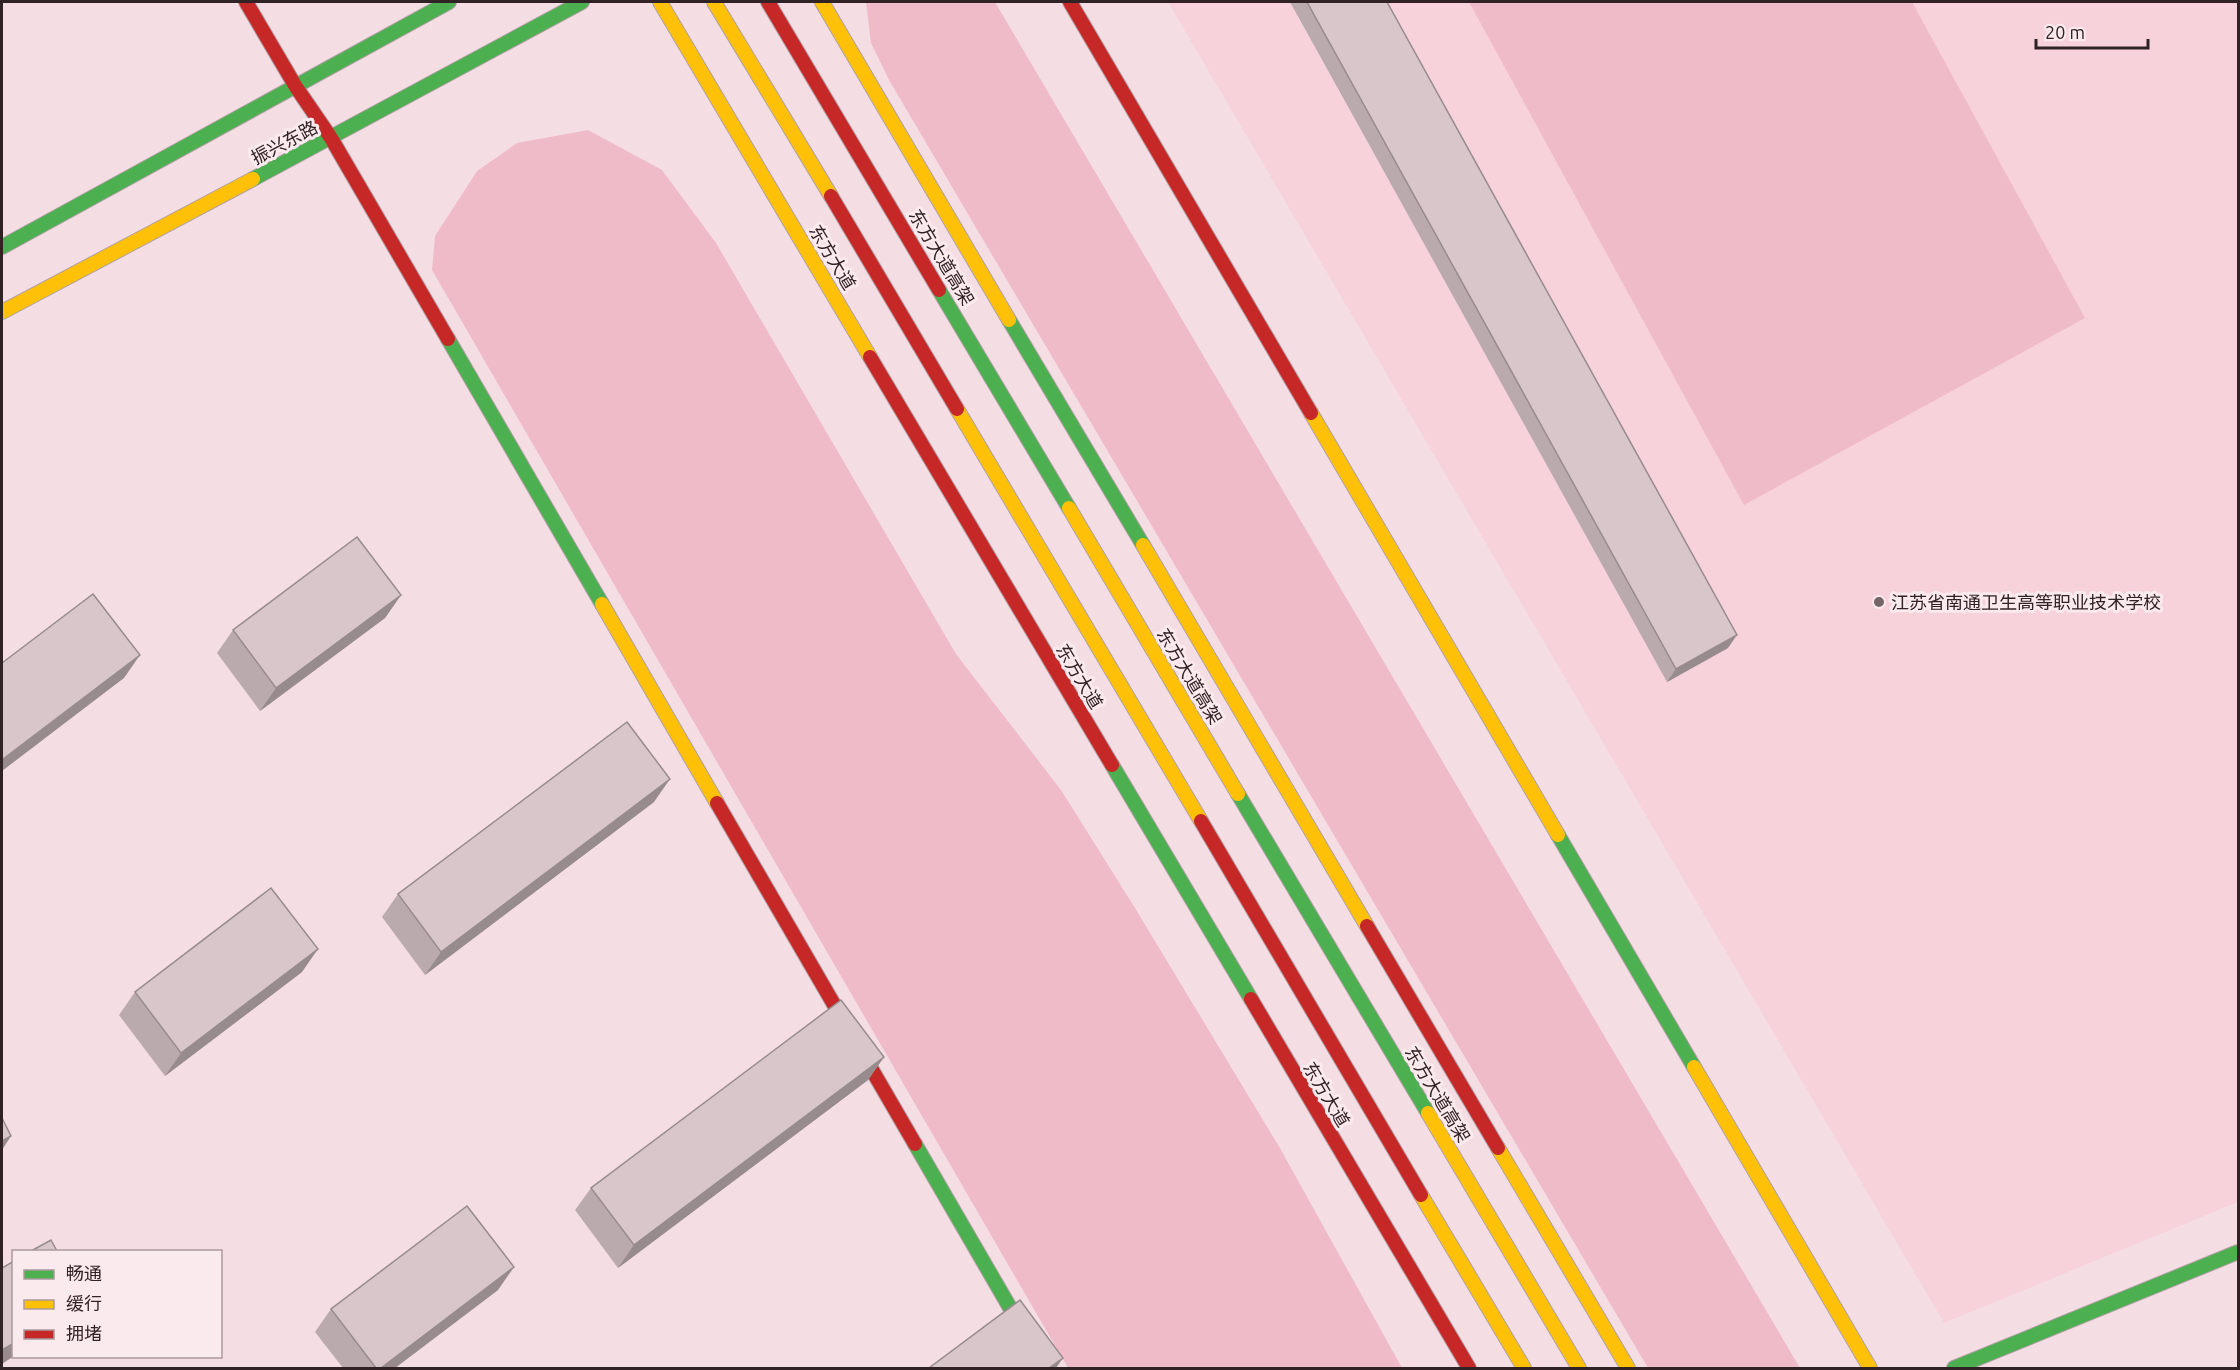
<svg xmlns="http://www.w3.org/2000/svg" width="2240" height="1370" font-family="Ubuntu,'Noto Sans SC',sans-serif">
<rect width="100%" height="100%" fill="#f4dee3"/>
<path fill="#f7d2db" d="M1168 2H2238V1202L1944 1323Z"/>
<g fill="#f0bbc8">
<path d="M866 2H995L1800 1368H1648L889 80 871 43Z"/>
<path d="M1469 2H1912L2085 318 1744 505Z"/>
<path d="M588 130 662 170 716 243 956 654 1061 790 1135 908 1281 1150 1402 1368H1068L432 270 435 236 477 171 517 143Z"/>
</g>
<g fill="none" stroke-linecap="round" stroke-linejoin="round">
<defs>
<g id="fast">
<path d="M253 179 582 2"/>
<path d="M2 247 449 2"/>
<path d="M939 290 1069 508"/>
<path d="M1009 320 1143 545"/>
<path d="M448 339 602 604"/>
<path d="M1112 765 1251 999"/>
<path d="M1238 794 1428 1113"/>
<path d="M1558 835 1694 1067"/>
<path d="M915 1144 1045 1368"/>
<path d="M1954 1368 2238 1252"/>
</g>
<g id="slow">
<path d="M660 2 870 357"/>
<path d="M714 2 831 196"/>
<path d="M822 2 1009 320"/>
<path d="M2 312 253 179"/>
<path d="M957 409 1201 821"/>
<path d="M1311 413 1558 835"/>
<path d="M1069 508 1238 794"/>
<path d="M1143 545 1367 926"/>
<path d="M602 604 717 803"/>
<path d="M1694 1067 1870 1368"/>
<path d="M1428 1113 1579 1368"/>
<path d="M1498 1148 1628 1368"/>
<path d="M1421 1195 1524 1368"/>
</g>
<g id="jam">
<path d="M246 2 296 87 331 138 448 339"/>
<path d="M768 2 939 290"/>
<path d="M1070 2 1311 413"/>
<path d="M831 196 957 409"/>
<path d="M870 357 1112 765"/>
<path d="M717 803 915 1144"/>
<path d="M1201 821 1421 1195"/>
<path d="M1367 926 1498 1148"/>
<path d="M1251 999 1469 1368"/>
</g>
</defs>
<use href="#fast" stroke="#b1a0a5" stroke-width="16"/>
<use href="#slow" stroke="#b1a0a5" stroke-width="16"/>
<use href="#jam" stroke="#b1a0a5" stroke-width="16"/>
<use href="#fast" stroke="#4caf50" stroke-width="14"/>
<use href="#slow" stroke="#ffc107" stroke-width="14"/>
<use href="#jam" stroke="#c62828" stroke-width="14"/>
</g>
<g fill="#baaaae">
<path d="M1290 2H1387L1728 648 1667 682Z"/>
<path d="M401 595 385 618 260 711 217 653 233 630Z"/>
<path d="M654 802 425 975 382 917 398 894Z"/>
<path d="M302 972 165 1076 119 1015 135 992Z"/>
<path d="M884 1057 868 1080 618 1268 575 1210 591 1188Z"/>
<path d="M498 1290 395 1368H343L315 1332 331 1309Z"/>
</g>
<g fill="#978b8d">
<path d="M401 595 385 618 260 711 276 688Z"/>
<path d="M1737 635 1728 648 1667 682 1676 669Z"/>
<path d="M140 655 124 678 2 771V762L3 759Z"/>
<path d="M670 779 654 802 425 975 441 952Z"/>
<path d="M318 949 302 972 165 1076 181 1053Z"/>
<path d="M884 1057 868 1080 618 1268 634 1245Z"/>
<path d="M11 1136 2 1150V1141Z"/>
<path d="M514 1267 498 1290 395 1368H381Z"/>
<path d="M14 1343V1356L2 1364V1350Z"/>
<path d="M1063 1358 1056 1368H1049Z"/>
</g>
<g fill="#d8c6ca" stroke="#978b8d" stroke-width="1.5">
<path d="M1307 2H1387L1737 635 1676 669Z"/>
<path d="M357 537 401 595 276 688 233 630Z"/>
<path d="M93 594 140 655 3 759 2 757V663Z"/>
<path d="M627 722 670 779 441 952 398 894Z"/>
<path d="M271 888 318 949 181 1053 135 992Z"/>
<path d="M841 1000 884 1057 634 1245 591 1188Z"/>
<path d="M2 1118 11 1136 2 1141Z"/>
<path d="M467 1206 514 1267 381 1368H376L331 1309Z"/>
<path d="M51 1240 57 1251H31Z"/>
<path d="M14 1261V1343L2 1350V1268Z"/>
<path d="M1020 1300 1063 1358 1049 1368H929Z"/>
</g>
<circle fill="#756468" stroke="#fae9ed" stroke-width="2" cx="1879" cy="602" r="6"/>
<g text-anchor="middle" dominant-baseline="central" stroke-width="6" stroke-linejoin="round" paint-order="stroke">
<g font-size="18" fill="#312226" stroke="#fae9ed">
<text transform="translate(284 142) rotate(-28)">振兴东路</text>
<text transform="translate(833 257) rotate(59)">东方大道</text>
<text transform="translate(942 257) rotate(59)">东方大道高架</text>
<text transform="translate(1080 676) rotate(59)">东方大道</text>
<text transform="translate(1190 676) rotate(59)">东方大道高架</text>
<text transform="translate(1327 1094) rotate(59)">东方大道</text>
<text transform="translate(1438 1094) rotate(59)">东方大道高架</text>
</g>
<g font-size="18" fill="#312226" stroke="#fae9ed" text-anchor="start">
<text x="1891" y="602">江苏省南通卫生高等职业技术学校</text>
</g>
</g>
<rect width="2240" height="1370" fill="none" stroke="#312226" stroke-width="6"/>
<rect x="12" y="1250" width="210" height="108" fill="#fae9ed" stroke="#aa999d" stroke-width="1.5"/>
<rect x="24" y="1270" width="30" height="9" fill="#4caf50" stroke="#aa999d" stroke-width="1.5"/>
<text x="66" y="1280" font-size="18" fill="#312226">畅通</text>
<rect x="24" y="1300" width="30" height="9" fill="#ffc107" stroke="#aa999d" stroke-width="1.5"/>
<text x="66" y="1310" font-size="18" fill="#312226">缓行</text>
<rect x="24" y="1330" width="30" height="9" fill="#c62828" stroke="#aa999d" stroke-width="1.5"/>
<text x="66" y="1340" font-size="18" fill="#312226">拥堵</text>
<path d="M2036 39v9h112v-9" fill="none" stroke="#312226" stroke-width="3"/>
<text x="2045" y="39" font-size="18" fill="#312226" stroke="#fae9ed" stroke-width="4.5" paint-order="stroke">20 m</text>
</svg>
